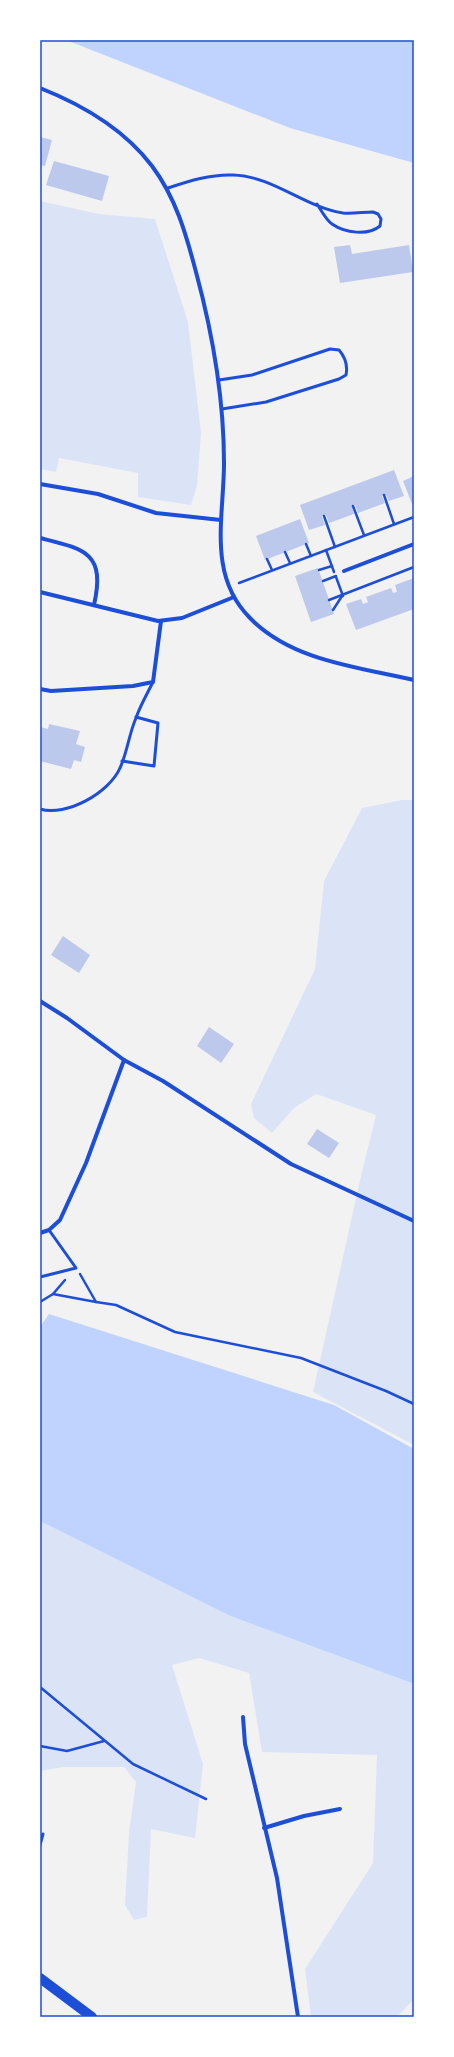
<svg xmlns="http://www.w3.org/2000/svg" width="454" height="2057" font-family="Figtree,sans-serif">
<rect width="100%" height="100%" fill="#f2f2f2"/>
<g fill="#dbe4f7">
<path d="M40 201 99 214 155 219 188 322 201 433 197 486 191 505 138 497V473L59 458 56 472 40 469Z"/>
<path d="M402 800H414V1445L313 1392 360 1180 376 1115 316 1094 294 1108 272 1133 254 1118 251 1104 315 969 324 881 362 808Z"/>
<path d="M40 1521 228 1615 414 1684V1999L397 2017H311L305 1969 373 1863 377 1755 262 1752 249 1673 199 1658 172 1665 203 1764 195 1838 151 1829 147 1917 134 1920 125 1905 129 1832 136 1782 124 1767H63L40 1771Z"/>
</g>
<g fill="#bfd3fe">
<path d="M66 40H414V163L290 128Z"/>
<path d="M49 1314 334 1405 414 1449V1684L228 1615 40 1521V1327Z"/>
</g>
<g fill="#bdc9ec">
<path d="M40 137 52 140 45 166 40 165Z"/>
<path d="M54 161 109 176 102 201 46 185Z"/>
<path d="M350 245 352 254 409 245 413 272 340 283 334 247Z"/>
<path d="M394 470 404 496 389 501 386 495 382 496 385 503 358 513 355 505 352 506 354 514 329 523 326 515 324 516H322L325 525 309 530 300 505Z"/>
<path d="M414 476V503L412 504 403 481Z"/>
<path d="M300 519 309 543 265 560 256 536Z"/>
<path d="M318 568 334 614 311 622 295 576Z"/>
<path d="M414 578V609L356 630 346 604 361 599 363 604 368 602 366 597 391 588 393 593 397 592 395 585Z"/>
<path d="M49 724 80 731 76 744 85 747 81 762 74 760 71 769 40 761V727L48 729Z"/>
<path d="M63 936 90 955 79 973 51 955Z"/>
<path d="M209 1027 234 1044 221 1063 197 1046Z"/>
<path d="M317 1129 339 1143 329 1158 307 1144Z"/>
</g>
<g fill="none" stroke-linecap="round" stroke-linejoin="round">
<g stroke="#1d4ed8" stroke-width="2.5">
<path d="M384 495 394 524"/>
<path d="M353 506 364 535"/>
<path d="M324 516 335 547"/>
<path d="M306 544 311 556"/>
<path d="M326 550 334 572"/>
<path d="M285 552 290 563"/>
<path d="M267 559 272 570"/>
<path d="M319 570 332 566"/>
<path d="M336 577 343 596"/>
<path d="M323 581 336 576"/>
<path d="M239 583 414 517"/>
<path d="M329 600 414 567"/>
<path d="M333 610 342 596"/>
<path d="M53 1294 96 1302 80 1274"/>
<path d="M40 1302 53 1294 65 1280"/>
<path d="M96 1302 116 1305 175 1332 301 1358 386 1391 414 1404"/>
<path d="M40 1687 133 1764 206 1799"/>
<path d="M40 1746 67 1751 104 1741"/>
</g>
<g stroke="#1d4ed8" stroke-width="3">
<path d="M168 188C189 181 211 174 233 175 273 176 304 207 343 213 352 214 364 212 373 212L378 214 381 219 380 226C368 236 345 233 332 224 326 220 321 210 317 204"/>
<path d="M219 380 252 375 330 349 339 350C345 357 348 365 346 375L339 379 266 402 222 409"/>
<path d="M122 761 154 766 158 723 136 717"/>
<path d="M40 809C66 817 109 793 120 768 127 753 129 734 136 718 140 706 147 694 153 682"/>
<path d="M40 1277 76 1268 49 1230"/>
<path d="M40 1845 43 1834"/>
</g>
<g stroke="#1d4ed8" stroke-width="4">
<path d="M40 88C83 105 124 129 152 166 176 198 186 234 196 272 213 335 224 397 224 463 224 517 207 575 250 618 292 661 358 667 414 680"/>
<path d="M40 484 98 494 156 513 221 520"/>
<path d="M40 538C84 549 106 552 94 605"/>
<path d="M344 571 414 544"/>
<path d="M40 592 158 621 182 618 234 597"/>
<path d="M40 689 51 691 133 686 153 682 161 621"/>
<path d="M40 1001 67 1018 124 1060 163 1081 291 1164 414 1221"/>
<path d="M40 1233 49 1230 60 1220 86 1163 124 1060"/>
<path d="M243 1717 245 1744 277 1878 298 2017"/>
<path d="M264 1828 304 1816 340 1809"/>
</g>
<path stroke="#1d4ed8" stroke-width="10" d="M40 1978 92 2017"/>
</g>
<rect width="454" height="2057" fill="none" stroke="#ffffff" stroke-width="82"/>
<rect x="41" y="41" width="372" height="1975" fill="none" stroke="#1d4ed8" stroke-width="1.5"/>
</svg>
